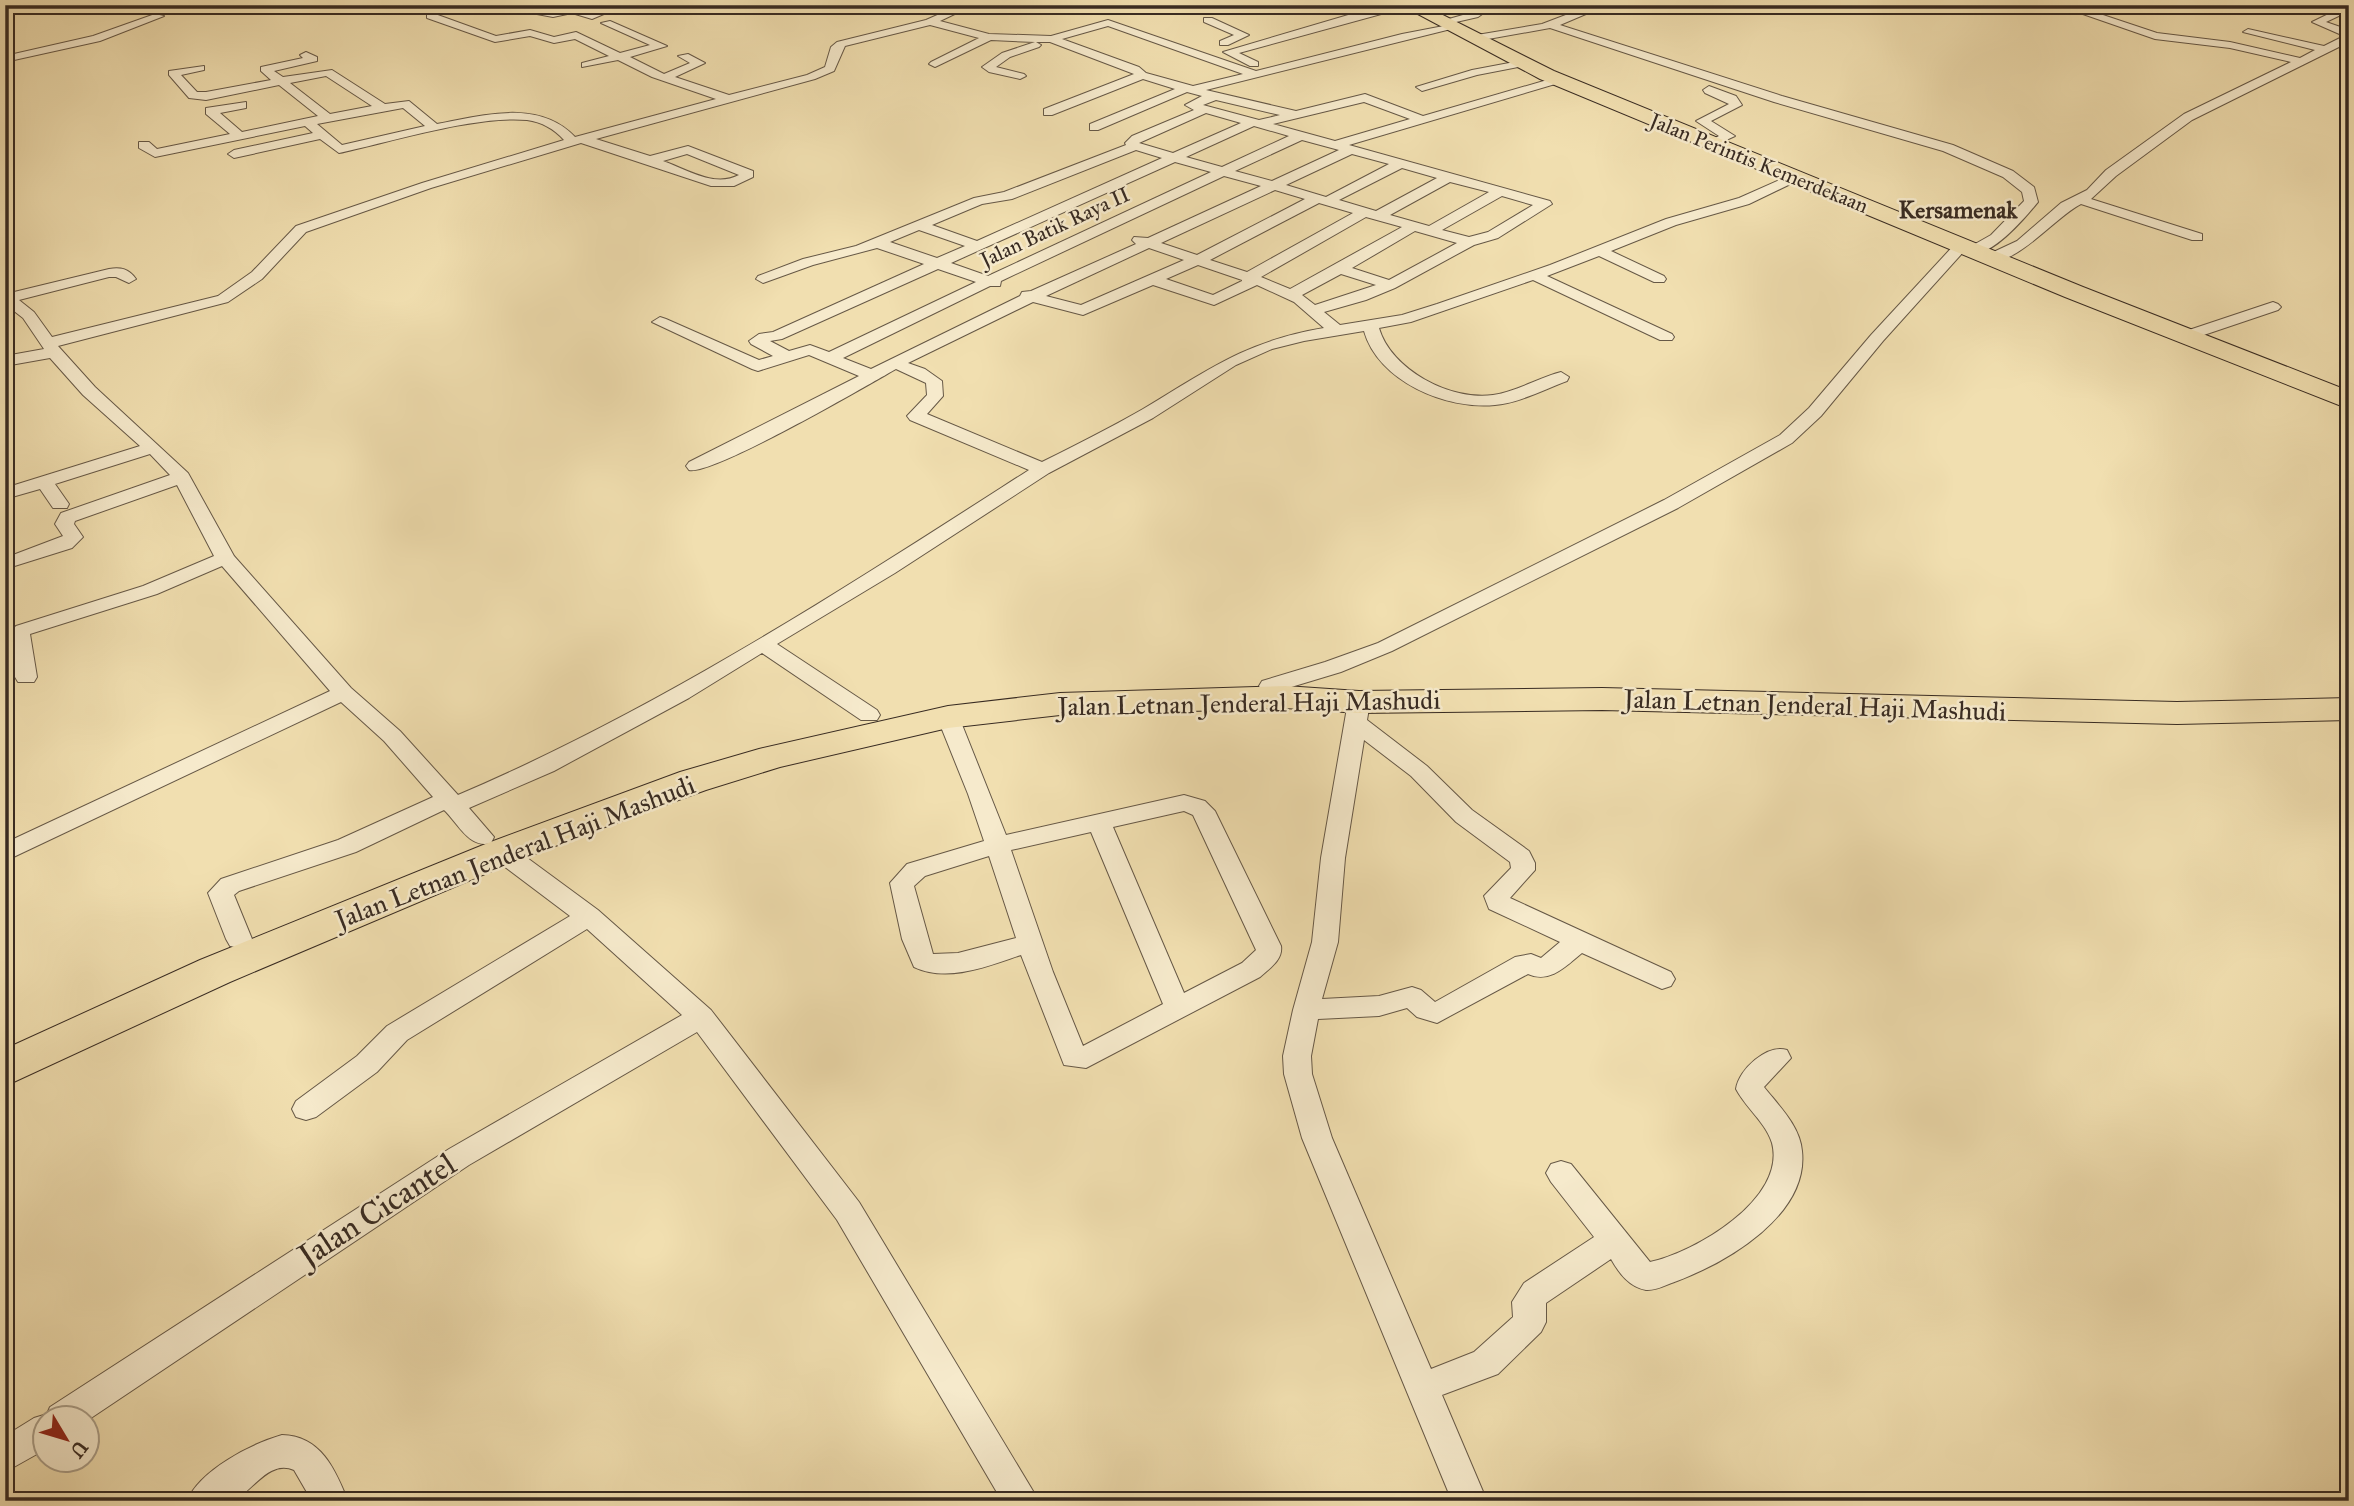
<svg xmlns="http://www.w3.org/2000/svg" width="2354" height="1506" font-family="'IM FELL Great Primer',serif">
<rect width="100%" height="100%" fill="#f1dfb0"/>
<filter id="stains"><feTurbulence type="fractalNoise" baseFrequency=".00286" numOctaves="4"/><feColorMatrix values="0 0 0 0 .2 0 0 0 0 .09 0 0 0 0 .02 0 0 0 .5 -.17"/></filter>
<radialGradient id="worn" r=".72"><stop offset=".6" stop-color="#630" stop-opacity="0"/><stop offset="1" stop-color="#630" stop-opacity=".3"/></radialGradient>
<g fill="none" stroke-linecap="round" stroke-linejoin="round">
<defs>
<g id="minor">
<path d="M541 5H552L548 10 572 7 591 12 610 5H625L592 19 572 13 553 17 537 14 536 12Z"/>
<path d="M944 5H960L965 9 940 21 989 34 1051 36 1108 20 1256 71 1402 34 1454 24 1459 27 1206 90 1296 111 1365 94 1423 116 1554 78H1562V82L1349 145 1550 201 1552 204 1498 238 1474 245 1395 288 1366 300 1324 312 1340 325 1402 315 1437 304 1550 265 1666 219 1739 198 1791 175H1801L1803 178 1749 204 1676 225 1611 251 1664 276 1666 279 1664 282H1654L1599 256 1547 276 1672 334 1674 337 1672 340H1660L1533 280 1411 322 1379 328C1391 370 1451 401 1493 395 1516 392 1538 378 1561 372L1569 377 1567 381C1545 389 1519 403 1495 405 1446 410 1378 381 1364 331L1304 341 1272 349 1236 365 1153 418 1049 473 895 573 777 644 877 710 880 715 877 720H861L762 653 689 698 554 771 469 808 494 837 491 843C469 849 458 823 444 810L356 852 239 891 234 895 252 939 248 946 239 948 230 946 226 939 208 893 221 879 338 840 433 797 384 741 341 702 5 861V843L330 691 222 566 157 594 30 634 37 677 34 682H18L15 677 9 634 16 626 143 586 214 556 177 485 75 521 74 524 83 537 72 548 5 569V558L63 536 55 524 61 513 170 475 150 454 55 484 69 504 67 508H53L40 489 5 499V488L140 446 83 395 50 358 5 366V356L44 349 23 318 5 304V291L10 293 109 269C121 267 129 269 136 279L129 283 116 277H109L19 300 34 312 52 337 218 296 252 272 296 226 422 183 564 140C554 129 542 122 527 120 477 115 390 142 339 153L320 139 234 158 228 154 234 150 313 133 305 126 155 157 139 148V142H149L157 149 230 134 206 114V108L246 102V108L220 113 242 132 318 116 279 85 206 100 189 98 169 75V71L204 66V70L181 75 197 92H206L271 80 261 71V67L303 58 300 55 306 52 317 57V61L274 71 283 77 332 70 385 104 409 101 437 124C484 115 539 99 575 137L716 99 652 77 618 60 582 67V63L609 56 575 39 554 43 530 36 495 42 427 18V14H435L496 36 530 30 554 37 576 32 620 53 650 45 601 23 610 21 667 46 630 57 664 74 690 63 678 56 688 54 705 63 675 77 729 95 807 75 825 67 831 47 837 42 926 20 951 9ZM930 25 979 38 931 62 929 64 935 67 991 40 1035 42 1002 53 982 67 989 72 1020 79 1026 76 1024 74 996 67 1010 57 1039 47 1041 45 1036 42H1050L1134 74 1044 109V115H1052L1143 79 1175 89 1090 124V130H1098L1187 92 1202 96 1185 105 1194 110 1132 136 1125 143 1126 145 1004 192 974 198 856 246 803 259 758 276 756 279 763 283 813 265 877 248 924 264 773 332 759 334 749 341 751 344 773 356 759 360 666 319 660 317 652 322 752 369 758 371 809 355 859 376 689 462 686 466 689 470C712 476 866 386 896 369L926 383 927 395 907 416 910 420 1029 470C845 588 660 709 458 795L400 731 351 688 234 556 188 473 95 387 58 346 228 302 262 279 306 232 431 188 581 143 711 186H734L753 177V171L688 146 650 156 596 139 815 79 834 71 845 46ZM1108 26 1243 74 1193 86 1146 73 1139 67 1062 39ZM326 76 372 106 330 114 290 83ZM1216 100 1280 115 1259 120 1203 105ZM1364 102 1410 119 1335 141 1273 124ZM403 108 425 126 342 145 317 124ZM1206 113 1241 123 1173 153 1139 143ZM1254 126 1289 136 1222 167 1186 157ZM1302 140 1339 150 1272 181 1235 171ZM1136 150 1162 158 977 241 932 225 982 204 1012 199ZM687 154 739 175C714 188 686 169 663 161ZM1352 154 1389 164 1326 197 1286 185ZM1175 162 1211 172 988 276 951 263ZM1402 168 1437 178 1376 211 1339 200ZM1224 176 1261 186 1148 238 1134 237 1132 240 1136 244 1031 291 1022 292 1020 296 871 369 843 358 990 286H1000L1001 281ZM1450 182 1489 192 1429 226 1390 215ZM1275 190 1305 199 1197 255 1161 243ZM1502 196 1533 205 1488 232 1469 237 1442 230ZM1319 203 1353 213 1247 272 1210 260ZM1366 217 1402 227 1290 289 1261 277ZM919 230 965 246 937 258 890 242ZM1415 231 1457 243 1389 280 1352 268ZM1149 248 1184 260 1081 305 1046 296ZM1198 265 1242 280V281L1213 295 1166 279ZM938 269 976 282 829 352 810 345 789 351 770 341 782 339ZM1341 274 1376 285 1315 305 1302 295ZM1153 285 1214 305 1257 285 1294 302 1324 328C1246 341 1208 370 1143 409 1110 428 1076 445 1042 462L927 414 943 396 942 381 925 369 908 363 1033 302 1083 315Z"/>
<path d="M1119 5H1138L1112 13 1107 10Z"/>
<path d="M1392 5H1414L1239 53 1258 62V66H1250L1223 52 1355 13Z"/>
<path d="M1483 5 1492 7 1478 17 1443 25 1438 22 1470 13Z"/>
<path d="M1592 5H1607L1560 25 1782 96 1953 145 2013 171 2034 187 2038 202C2025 218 1990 259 1968 254L1966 251 1968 248 1991 235 2024 201 2022 192 2003 177 1943 151 1774 102 1550 28 1477 41 1472 38 1477 35 1542 24Z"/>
<path d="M2057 5H2073L2157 33 2230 42 2300 58 2315 50 2243 32 2248 29 2324 46 2344 36 2312 22 2343 7 2348 10 2347 12 2326 22 2349 30V42L2192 120 2116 176 2091 199 2202 234V240H2192L2081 204C2056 216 2016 267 1987 261L1985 258 1987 255 2017 241 2061 203 2087 190 2106 170 2184 114 2291 62 2230 48 2155 39Z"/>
<path d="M155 14 164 16 100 41 5 62V56L93 36Z"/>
<path d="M1204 18H1212L1249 35 1228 45H1220V41L1234 35 1204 22Z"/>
<path d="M1525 60 1531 63 1529 65 1477 75 1422 91 1416 87 1472 70Z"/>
<path d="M1709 86 1736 96 1742 105 1711 121 1735 136 1711 147 1705 143 1719 136 1696 121 1729 104 1705 93 1703 90Z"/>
<path d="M1961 242 1966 243 1968 246 1966 249 1883 341 1821 416 1792 443 1678 508 1392 651 1341 672 1278 691H1262L1259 686 1262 681 1325 662 1378 643 1664 500 1780 435 1809 408 1871 335 1956 243Z"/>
<path d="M2273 302 2278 304 2281 307 2278 310 2192 339H2180L2178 336 2180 333Z"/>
<path d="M1359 695 1367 697 1370 702 1367 720 1427 766 1472 810 1529 851 1535 863V870L1510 898 1671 972 1675 979 1671 986 1662 989 1582 953C1566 966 1550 984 1528 974L1437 1023 1417 1017 1407 1008 1379 1016 1318 1019 1311 1056 1312 1074 1332 1138 1431 1369 1474 1352 1513 1317 1512 1302 1524 1283 1594 1237 1551 1182 1546 1173 1551 1164 1561 1161 1571 1164 1650 1262C1694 1253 1787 1199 1772 1143 1766 1123 1746 1108 1736 1089 1739 1069 1767 1044 1787 1050L1791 1058 1764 1087C1779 1106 1800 1126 1802 1151 1809 1215 1727 1262 1677 1281 1668 1284 1656 1291 1646 1290 1629 1287 1619 1273 1611 1259L1546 1303V1322L1541 1332 1498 1374 1442 1395 1487 1501H1452L1302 1138 1284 1074 1283 1056 1293 1010 1312 942 1321 858 1348 702 1351 697ZM1364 740 1411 776 1456 822 1510 862 1511 868 1484 896 1489 909 1560 942 1541 958 1531 954 1515 957 1435 1002 1421 990 1412 987 1379 996 1322 999 1338 942 1345 858Z"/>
<path d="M948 710 956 712 959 717 1006 835 1184 795 1205 801 1215 811 1281 946C1283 960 1270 968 1260 977L1086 1068 1064 1065 1021 955C988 966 948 983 914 967L902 939 890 883 907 864 984 841 968 794 937 717 940 712ZM1184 811 1193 815 1256 950 1242 963 1184 993 1113 827ZM1091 832 1163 1004 1083 1046 1053 972 1011 850ZM989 856 1016 938 958 953 933 954 914 886 925 876Z"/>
<path d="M502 844 511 846 598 910 711 1010 859 1202 1039 1501H1002L837 1220 697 1032 469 1165 88 1420 46 1418V1449L5 1472V1436L34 1418 47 1414 50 1407 449 1149 682 1015 587 929 407 1040 377 1072 316 1117 306 1120 296 1117 292 1109 296 1101 357 1056 387 1026 570 916 493 858 490 852 493 846Z"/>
<path d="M282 1435C321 1436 335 1469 348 1501H312L294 1470C268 1459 252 1493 232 1501 220 1505 199 1501 187 1501 200 1470 251 1444 282 1435Z"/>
</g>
<g id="primary">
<path d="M1401 5H1423L1554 71 2083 287 2349 391V409L2065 297 1540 79Z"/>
<path d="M1285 686 1359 691 1602 688 2177 702 2349 698V720L2177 724 1602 710 1359 713 1285 708 1060 715 948 728 780 767 706 790 618 822 516 861 230 982 5 1086V1049L200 960 488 843 680 772 759 749 948 706 1060 693Z"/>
</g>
</defs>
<use href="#minor" stroke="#665846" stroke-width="2"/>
<use href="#primary" stroke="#382b22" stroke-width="2"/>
<use href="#minor" fill="#f6eacc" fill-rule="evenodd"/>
<use href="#primary" fill="#f1dfb0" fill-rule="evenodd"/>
</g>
<g text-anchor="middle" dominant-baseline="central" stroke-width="5" stroke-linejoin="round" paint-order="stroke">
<g font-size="21" fill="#382b22" stroke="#f6eacc">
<text transform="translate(1759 163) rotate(22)">Jalan Perintis Kemerdekaan</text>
<text transform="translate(1055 227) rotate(-25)">Jalan Batik Raya II</text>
</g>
<g font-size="24" font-weight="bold" fill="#382b22" stroke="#f6eacc">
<text x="1958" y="210">Kersamenak</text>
</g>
<g font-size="26" fill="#382b22" stroke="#f6eacc">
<text transform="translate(1249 703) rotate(-1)">Jalan Letnan Jenderal Haji Mashudi</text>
<text transform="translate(1815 705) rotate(2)">Jalan Letnan Jenderal Haji Mashudi</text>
<text transform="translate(515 852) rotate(-21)">Jalan Letnan Jenderal Haji Mashudi</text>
</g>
<g font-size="32" fill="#382b22" stroke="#f6eacc">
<text transform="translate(377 1210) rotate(-33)">Jalan Cicantel</text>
</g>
</g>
<rect width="2354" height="1506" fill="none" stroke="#f1dfb0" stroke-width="28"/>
<rect x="7" y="7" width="2340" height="1492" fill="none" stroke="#382b22" stroke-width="3.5"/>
<rect x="14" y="14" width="2326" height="1478" fill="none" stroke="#382b22" stroke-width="2"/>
<g transform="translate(66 1439) rotate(128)"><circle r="33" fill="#f6eacc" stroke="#aa9e88" stroke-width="2"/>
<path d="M0-5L12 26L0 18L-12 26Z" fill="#8f2418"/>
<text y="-10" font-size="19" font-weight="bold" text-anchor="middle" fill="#382b22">U</text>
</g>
<rect width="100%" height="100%" filter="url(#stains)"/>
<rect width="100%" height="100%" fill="url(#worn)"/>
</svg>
